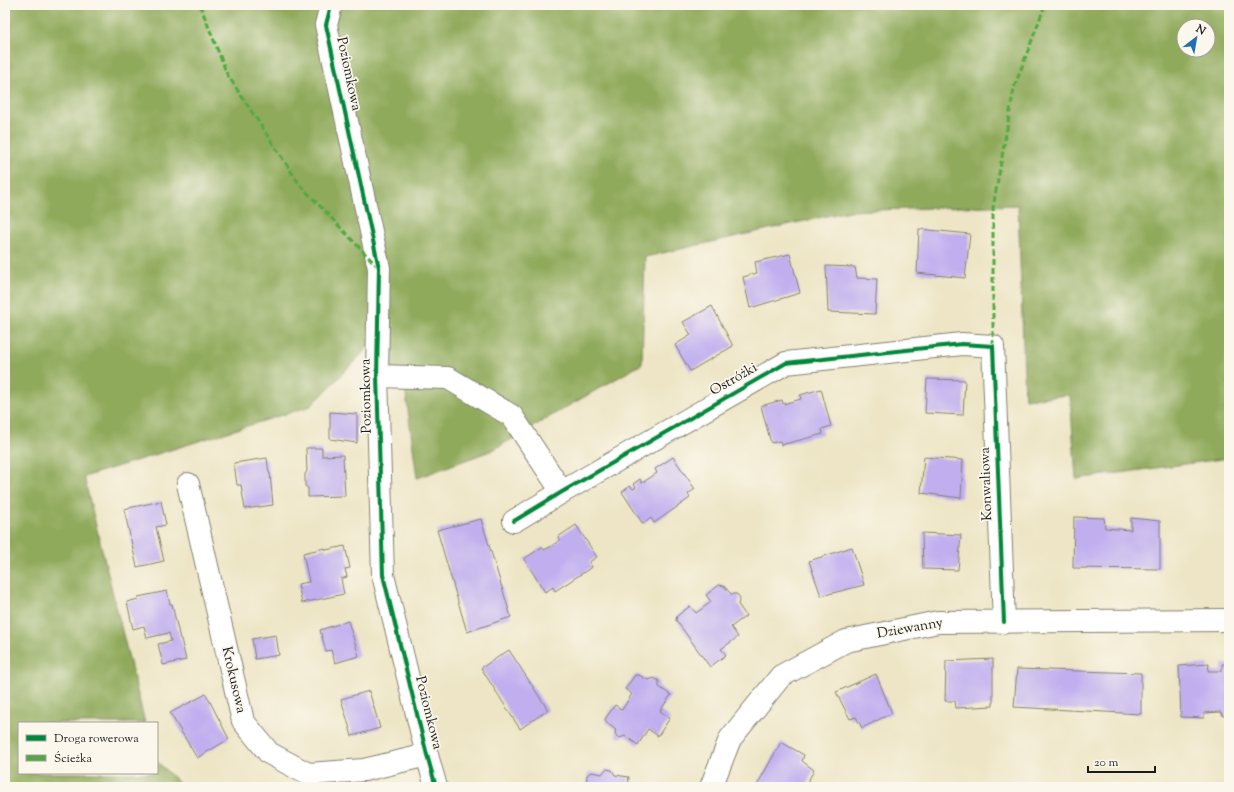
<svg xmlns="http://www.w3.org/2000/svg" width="1234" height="792" font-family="'Sorts Mill Goudy',serif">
<rect width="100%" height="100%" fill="#fbf7ec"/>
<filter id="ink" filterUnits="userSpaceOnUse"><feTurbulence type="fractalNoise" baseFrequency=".025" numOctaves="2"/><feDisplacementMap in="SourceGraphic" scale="8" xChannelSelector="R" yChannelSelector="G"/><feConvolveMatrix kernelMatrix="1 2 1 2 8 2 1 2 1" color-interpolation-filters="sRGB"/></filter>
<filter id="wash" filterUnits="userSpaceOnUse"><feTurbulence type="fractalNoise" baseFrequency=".012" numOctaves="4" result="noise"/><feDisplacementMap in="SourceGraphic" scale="16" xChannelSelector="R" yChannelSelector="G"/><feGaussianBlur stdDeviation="0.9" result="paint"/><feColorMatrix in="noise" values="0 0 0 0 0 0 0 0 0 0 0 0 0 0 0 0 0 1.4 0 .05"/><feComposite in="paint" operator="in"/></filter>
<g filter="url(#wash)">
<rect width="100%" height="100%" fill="#ede5c5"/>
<path fill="#90aa5c" stroke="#56633c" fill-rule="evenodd" d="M5 5H1229V458L1076 479 1070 395 1025 399 1018 205 849 211 645 257 642 364 563 409 493 450 417 478 405 387 376 339 311 406 84 477 145 723H19V773H157V761L183 787H5ZM1184 26H1208V50H1184Z"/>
<g id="blocks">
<g fill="#c0aeef">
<path d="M919 229 970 234 965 278 917 273Z"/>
<path d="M790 254 800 293 750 308 743 277 757 273 755 262Z"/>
<path d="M826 266 855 267 857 278 877 279 875 314 828 312Z"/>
<path d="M712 306 733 346 690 371 675 345 691 335 683 322Z"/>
<path d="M927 379 965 380 963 415 925 413Z"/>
<path d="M821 389 831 426 822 429 823 434 781 445 780 441 771 443 761 406 782 400 783 404 801 399 800 395Z"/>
<path d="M330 412 357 414V443L330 439Z"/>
<path d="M306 448H322V456L343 455 345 496 308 497V488L305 486V474L307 471Z"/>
<path d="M673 457 695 489 688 494 690 498 654 523 651 518 643 524 622 492 630 486 633 489 636 487 633 484 640 479 642 483 657 473 655 469Z"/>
<path d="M924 457 963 460 961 498 921 493Z"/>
<path d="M267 458 269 473H270L273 505 245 509 241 485H237L234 463Z"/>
<path d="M161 501 166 525 156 527 164 561 137 567 124 509Z"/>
<path d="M1074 517 1104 518 1105 528 1131 530V518L1160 521V569L1073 568Z"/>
<path d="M481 519 511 617 467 632 437 530Z"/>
<path d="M1227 523H1229V574L1227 573Z"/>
<path d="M576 525 597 557 589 562 592 567 555 591 553 587 545 592 524 559 542 547 544 550 552 546 560 540 558 537Z"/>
<path d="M922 533 961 535 958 570 923 569Z"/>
<path d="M345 546 350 568 345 569 347 577 341 579 344 594 302 603 298 584 309 582 303 553 325 548 326 550Z"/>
<path d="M852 547 864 585 821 596 809 561Z"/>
<path d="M719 585 724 586 731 594H737L740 598 738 604 746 616 731 627 738 637 721 649 726 655 710 667 676 620 677 616 690 606 696 613 711 602 706 595Z"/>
<path d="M167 591 170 604H172L180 639H181L186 660 163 665 158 644 171 641 169 633 147 638 144 626 133 629 127 602 138 599V597Z"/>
<path d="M348 621 359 656 335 663 331 650 326 651 320 630Z"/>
<path d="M276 635 279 655 255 659 252 639Z"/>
<path d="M509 650 548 710 520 729 481 668Z"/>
<path d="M993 659V706L956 708 955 701H945L946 661Z"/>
<path d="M1209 664 1208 671H1222V664H1229V716H1223L1221 712 1204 713V718L1181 717 1179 666Z"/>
<path d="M1017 669 1141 673V714L1014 707Z"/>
<path d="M876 674 892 713 862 728 856 717 850 719 836 692Z"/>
<path d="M635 675H639L648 680 654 678 659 681V687L671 695 660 711 670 718 658 736 648 729 638 745 625 736 620 738 616 736 615 731 616 730 607 723 605 719 615 705 622 710 632 694 625 689Z"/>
<path d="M369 691 380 728 352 736 341 699Z"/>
<path d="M206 694 229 739 197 758 170 713Z"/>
<path d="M781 742 804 755 802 761 814 770 805 787H756Z"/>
<path d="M606 769 612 770 615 775 629 777 628 787H586L587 775 591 772 602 774Z"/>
</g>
</g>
</g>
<g filter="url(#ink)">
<use href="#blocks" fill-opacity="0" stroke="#848070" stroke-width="1"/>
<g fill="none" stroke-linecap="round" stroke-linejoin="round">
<defs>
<g id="minor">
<path d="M331 5 326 25 379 268 377 376 383 575 427 755 436 787"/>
<path d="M377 376 448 378 512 416 562 492"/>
<path d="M188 484 243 721 269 753 308 774 364 770 427 755"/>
<path d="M514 521 562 492 786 363 962 344 993 346 1004 622"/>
<path d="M711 787 730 739 781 676 846 641 938 622 1229 620"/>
</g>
</defs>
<use href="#minor" stroke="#848070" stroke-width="24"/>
<use href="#minor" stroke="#fff" stroke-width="22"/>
<g stroke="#52a943" stroke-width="3" stroke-dasharray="6 3" stroke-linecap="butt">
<path d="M200 5 227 74 300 185 378 267"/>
<path d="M993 346V208L1014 88 1045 5"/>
</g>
<defs>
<g id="cycleway">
<path d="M331 5 326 25 379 268 377 376 383 575 427 755 436 787"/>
<path d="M514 521 562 492 786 363 962 344 993 346 1004 622"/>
</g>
</defs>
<use href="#cycleway" stroke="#fbf7ec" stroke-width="6"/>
<use href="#cycleway" stroke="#00873e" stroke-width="4"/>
</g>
</g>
<g text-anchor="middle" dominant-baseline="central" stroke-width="3.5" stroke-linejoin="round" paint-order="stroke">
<g font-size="14" fill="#1c1c1c" stroke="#fbf7ec">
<text transform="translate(348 74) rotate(78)">Poziomkowa</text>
<text transform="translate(734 380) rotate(-30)">Ostróżki</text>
<text transform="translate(367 396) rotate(-91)">Poziomkowa</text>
<text transform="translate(987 484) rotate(-92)">Konwaliowa</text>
<text transform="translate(910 629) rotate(-10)">Dziewanny</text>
<text transform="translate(233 680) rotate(77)">Krokusowa</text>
<text transform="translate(428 713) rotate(76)">Poziomkowa</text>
</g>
</g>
<rect width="1234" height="792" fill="none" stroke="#fbf7ec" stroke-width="20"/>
<rect x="18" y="722" width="140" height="52" fill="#fbf7ec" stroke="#a29f99"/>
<rect x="26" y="735" width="20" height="6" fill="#00873e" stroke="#a29f99"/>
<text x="54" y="742" font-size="12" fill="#1c1c1c">Droga rowerowa</text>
<rect x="26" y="755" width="20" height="6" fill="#52a943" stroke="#a29f99"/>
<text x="54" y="762" font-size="12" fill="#1c1c1c">Ścieżka</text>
<g transform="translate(1196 38) rotate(31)"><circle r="19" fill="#fbf7ec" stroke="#a29f99"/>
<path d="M0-3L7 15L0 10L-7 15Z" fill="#1f6fb2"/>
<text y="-6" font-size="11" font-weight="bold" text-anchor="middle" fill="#1c1c1c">N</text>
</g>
<path d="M1088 766v6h67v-6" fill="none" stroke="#1c1c1c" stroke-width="2"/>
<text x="1094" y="766" font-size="12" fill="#1c1c1c" stroke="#fbf7ec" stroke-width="3" paint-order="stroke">20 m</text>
</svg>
